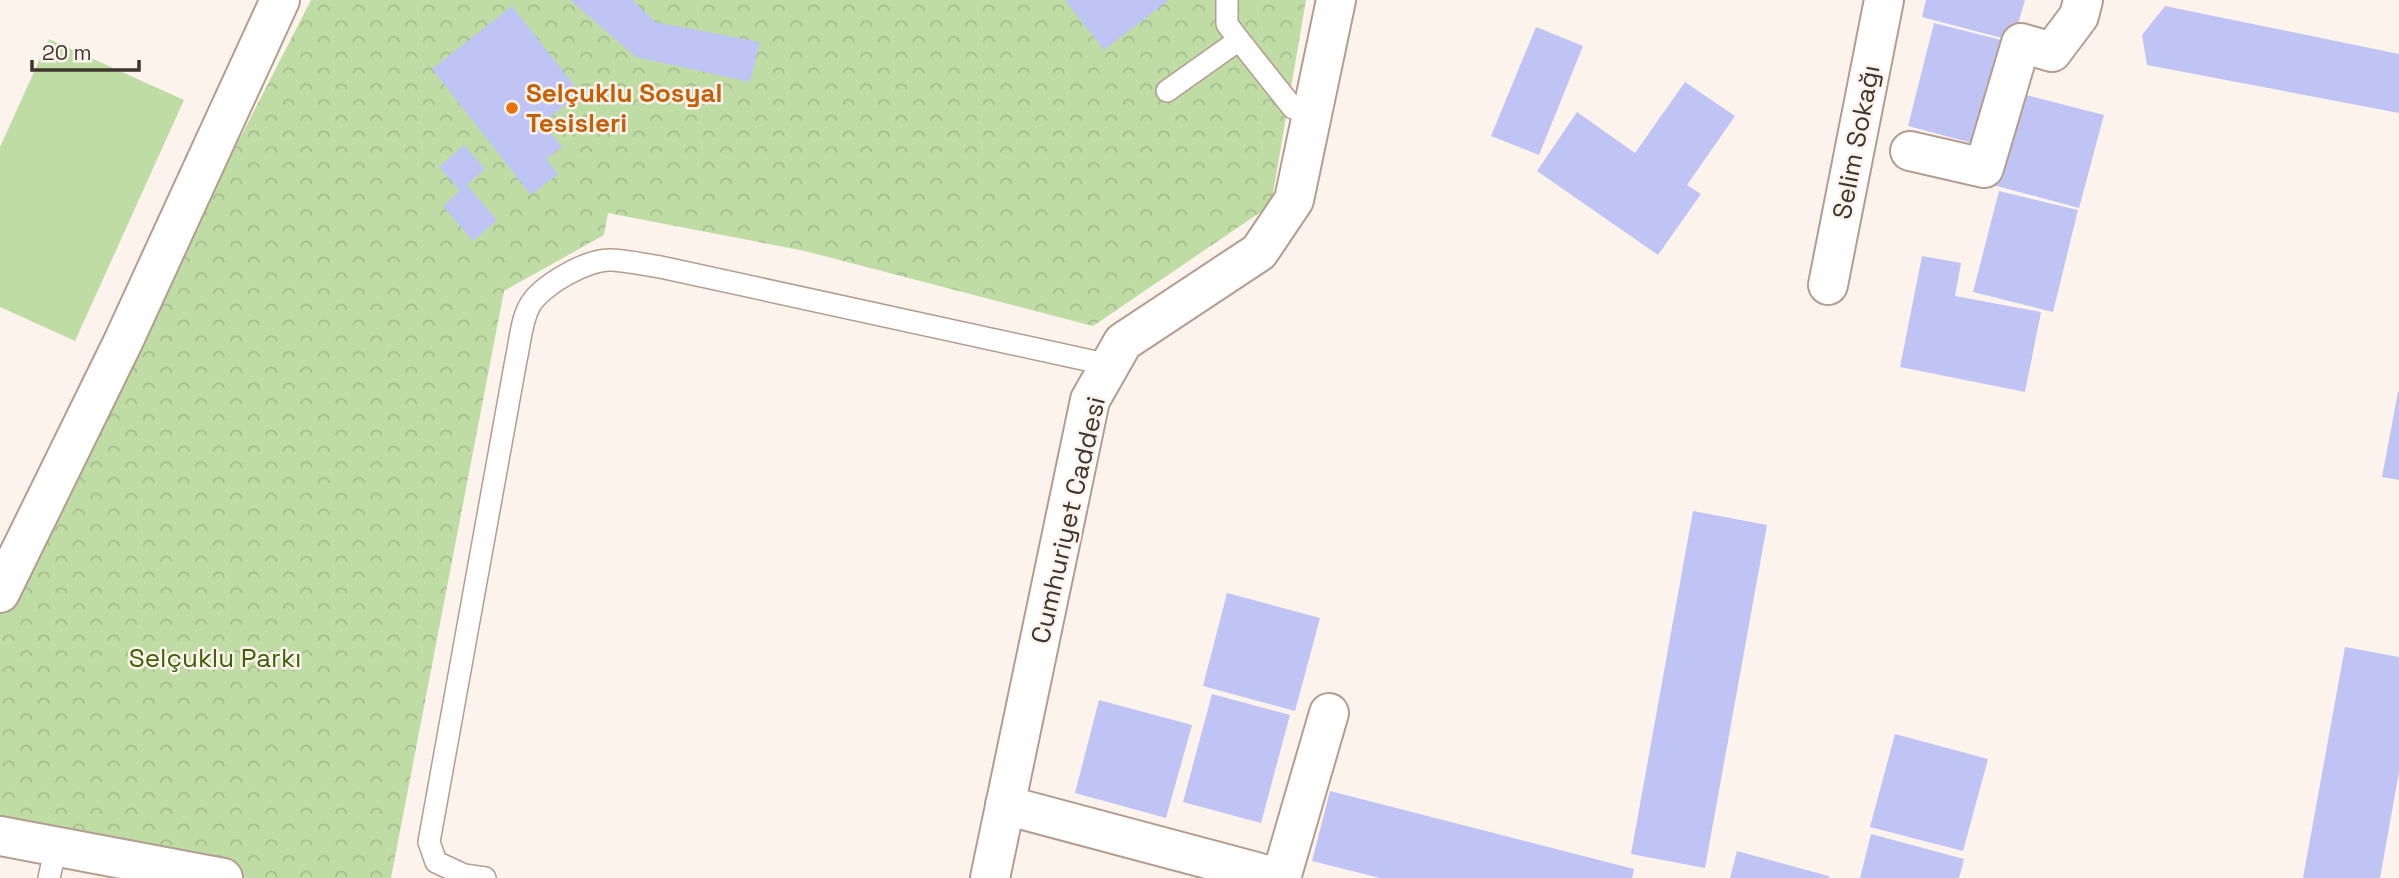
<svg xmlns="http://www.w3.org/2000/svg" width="2399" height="878" font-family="'Space Grotesk',sans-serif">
<defs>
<pattern id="forest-crowns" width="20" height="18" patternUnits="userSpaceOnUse" patternTransform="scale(1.75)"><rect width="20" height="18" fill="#c0dca5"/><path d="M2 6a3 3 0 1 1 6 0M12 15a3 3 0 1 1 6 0" fill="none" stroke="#a6bd8e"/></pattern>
</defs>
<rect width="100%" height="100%" fill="#fdf3ed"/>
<path fill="url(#forest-crowns)" d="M311 0H1306L1271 205 1093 326 805 251 608 213 604 235 504 291 391 878H223L0 836V605Z"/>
<path fill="#c0dca5" d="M49 39 184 100 75 341 0 307V147Z"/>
<g fill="#bfc4f5">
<path d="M570 0H633L655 22 760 42 750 82 636 57Z"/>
<path d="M1065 0H1169L1104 50Z"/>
<path d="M1926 0H2025L2013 41 1922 17Z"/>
<path d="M512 6 580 93 543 123 562 147 546 159 558 174 531 195 432 69Z"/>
<path d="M2165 6 2399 54V113L2147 65 2142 35Z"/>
<path d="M1934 23 2013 43 1987 147 1908 126Z"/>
<path d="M1536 27 1583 46 1539 155 1491 136Z"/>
<path d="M1685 82 1735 116 1687 185 1701 194 1658 255 1537 171 1577 112 1635 153Z"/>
<path d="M2011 91 2104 115 2079 208 1986 183Z"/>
<path d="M464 145 485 169 467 185 497 220 473 241 443 206 460 191 439 167Z"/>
<path d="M1999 191 2078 210 2053 312 1973 292Z"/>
<path d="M1922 256 1961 263 1955 296 2041 312 2025 392 1900 367Z"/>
<path d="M2398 392H2399V480L2382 477Z"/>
<path d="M1693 511 1767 525 1705 868 1631 854Z"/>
<path d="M1227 593 1320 618 1295 711 1203 686Z"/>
<path d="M2345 647 2399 657V772L2380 878H2303Z"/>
<path d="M1212 694 1290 715 1261 823 1183 802Z"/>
<path d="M1099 700 1192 725 1166 818 1075 793Z"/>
<path d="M1895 734 1988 759 1963 851 1870 827Z"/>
<path d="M1330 791 1634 869 1632 878H1380L1312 861Z"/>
<path d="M1871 834 1964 859 1959 878H1860Z"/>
<path d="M1737 851 1829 876V878H1730Z"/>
</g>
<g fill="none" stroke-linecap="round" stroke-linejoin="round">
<defs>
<g id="service">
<path d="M1227 0V24L1239 40 1293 108 1312 113"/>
<path d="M1167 91 1239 40"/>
<path d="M49 878 56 846"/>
<path d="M485 878 464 875 436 862 429 842 516 360C520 343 521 322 529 307 539 286 589 258 612 260 629 261 648 265 665 268L1110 365"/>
</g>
<g id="minor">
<path d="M1910 151 1984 168 2021 43 2052 52 2079 16 2083 0"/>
<path d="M1828 285 1884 0"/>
<path d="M0 593 123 342 280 0"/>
<path d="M1005 805 1279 878"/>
<path d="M0 836 223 878"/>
<path d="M990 878 1090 400 1123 342 1259 252 1294 200 1336 0"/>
<path d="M1281 878 1329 713"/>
</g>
</defs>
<use href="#service" stroke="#b49c8e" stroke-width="24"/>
<use href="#minor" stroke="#b49c8e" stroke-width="42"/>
<use href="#service" stroke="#fff" stroke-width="21"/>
<use href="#minor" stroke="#fff" stroke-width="38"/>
</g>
<circle fill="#e8710a" stroke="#fdf3ed" stroke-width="2.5" cx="512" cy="108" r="7"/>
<g text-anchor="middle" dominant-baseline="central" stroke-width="5" stroke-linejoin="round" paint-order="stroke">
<g font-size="26" font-weight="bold" fill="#c56008" stroke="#fdf3ed" text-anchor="start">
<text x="526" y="93">Selçuklu Sosyal<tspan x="526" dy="30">Tesisleri</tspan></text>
</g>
<g font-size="26" fill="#3f352f" stroke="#fdf3ed">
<text transform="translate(1856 142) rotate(-79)">Selim Sokağı</text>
<text transform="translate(1068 520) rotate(-77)">Cumhuriyet Caddesi</text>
</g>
<g font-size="26" fill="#3e6006" stroke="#fdf3ed">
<text x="215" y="658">Selçuklu Parkı</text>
</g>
</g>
<path d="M32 60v10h107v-10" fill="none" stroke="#3f352f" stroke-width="3.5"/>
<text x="42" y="60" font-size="21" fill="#3f352f" stroke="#fdf3ed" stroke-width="5" paint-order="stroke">20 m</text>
</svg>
